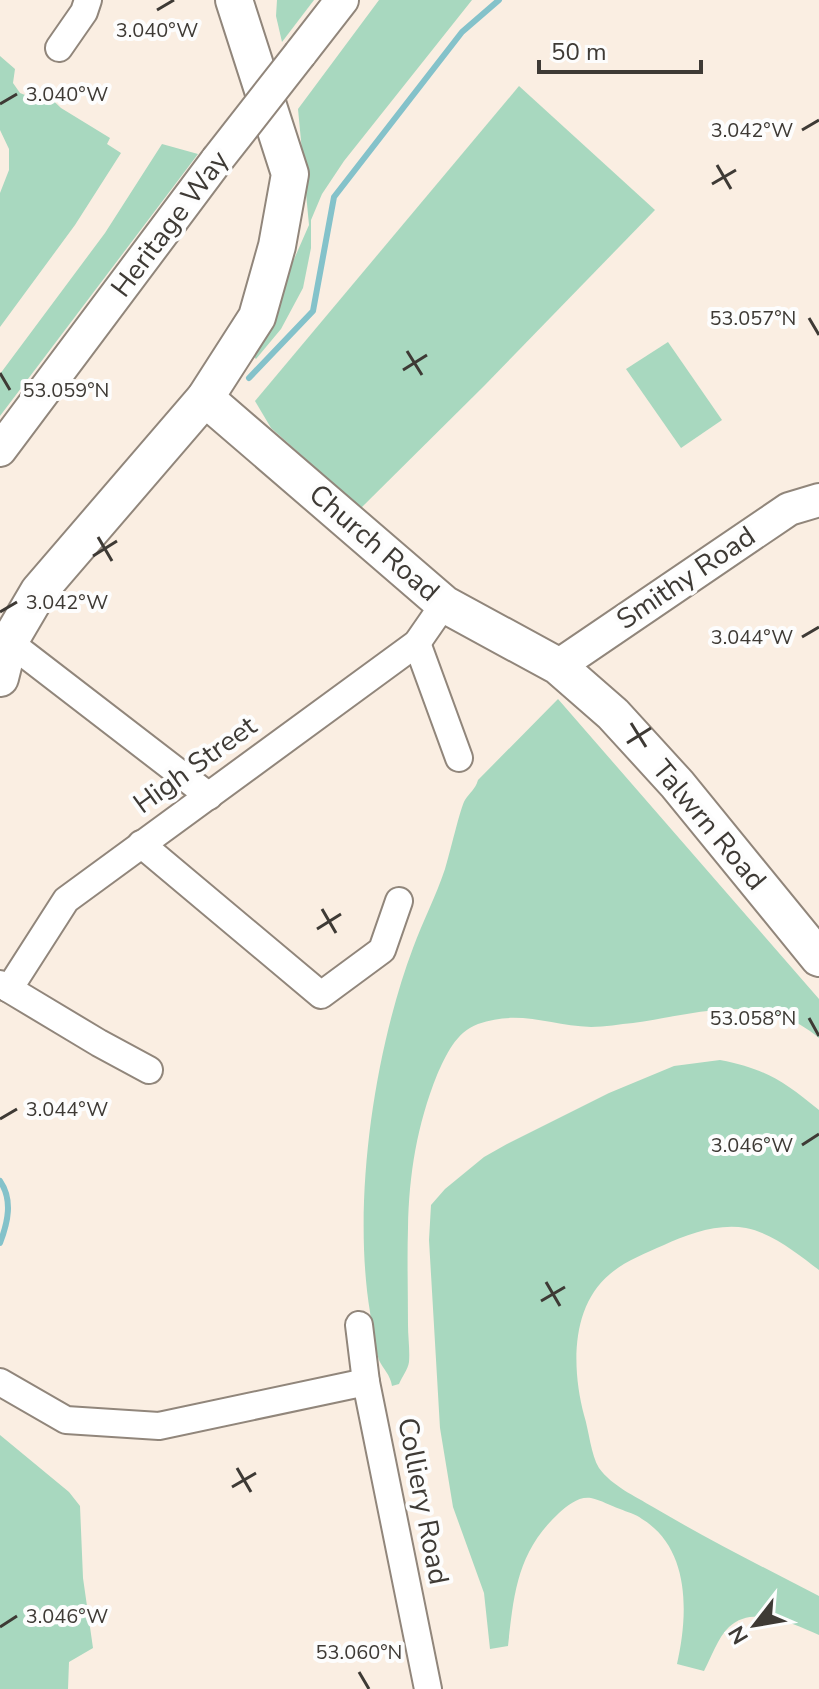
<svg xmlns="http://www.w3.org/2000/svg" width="819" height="1689" font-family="'Nunito Sans',sans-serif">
<rect width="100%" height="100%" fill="#faeee2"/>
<g fill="#a8d8bf">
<path d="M277 0H314L282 42 276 16Z"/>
<path d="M379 0H472L344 161 322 194 311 220V248L303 288 281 329 256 359 252 355 309 225 298 109Z"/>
<path d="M0 56 15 69 13 83 20 93 30 97 44 92 61 108 110 138 107 144 121 153 75 225 0 327V193L9 170V149L0 130Z"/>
<path d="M519 86 655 210 484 386 361 508 271 428 255 401Z"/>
<path d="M162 144 198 154 0 416V374L105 233Z"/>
<path d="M668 342 722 420 681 448 626 369Z"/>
<path d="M558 699 819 999V1038C762 990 699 1014 633 1023 620 1024 605 1027 591 1027 551 1026 519 1009 478 1024 456 1032 446 1055 437 1075 417 1125 409 1174 408 1228 407 1260 408 1293 408 1325 408 1337 410 1350 409 1362 408 1369 402 1377 399 1384L392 1386C390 1374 383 1369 379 1360 374 1345 372 1327 370 1312 352 1202 374 1052 413 948 423 921 436 896 445 869 449 857 461 805 465 800 470 792 475 790 478 780Z"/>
<path d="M720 1060C766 1069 783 1081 819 1110V1270C798 1254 772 1233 746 1228 718 1223 688 1234 664 1245 646 1253 625 1261 610 1274 570 1307 572 1370 584 1415 589 1431 591 1455 599 1468 612 1486 635 1496 653 1507 707 1539 763 1567 819 1596V1635C794 1624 753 1604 729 1627 718 1637 711 1658 704 1671L677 1664C688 1616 691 1549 642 1519 636 1514 627 1512 620 1509 611 1506 601 1500 591 1498 579 1496 568 1505 559 1513 517 1552 514 1593 508 1646L490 1649 484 1593 453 1507 440 1428 429 1240 431 1205 445 1189 484 1157 507 1144 609 1093 674 1066Z"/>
<path d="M0 1435 69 1492 80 1506 83 1578 93 1648 69 1662 68 1689H0Z"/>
</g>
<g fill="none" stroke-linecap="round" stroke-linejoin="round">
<g stroke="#84c2ca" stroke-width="6">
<path d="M249 378 313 311 334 197 462 32 499 0"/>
<path d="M0 1181C13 1200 8 1222 0 1243"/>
</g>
<defs>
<g id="minor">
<path d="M59 48 84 12 88 0"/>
<path d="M9 642 209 796"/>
<path d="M417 643 459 758"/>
<path d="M141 844 321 995 382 950 399 901"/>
<path d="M0 984 9 989 66 900 417 643 444 604"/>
<path d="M9 989 99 1043 149 1070"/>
<path d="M359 1325 366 1382 428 1689"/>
<path d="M0 1382 66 1420 159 1426 366 1382"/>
</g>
<g id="tertiary">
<path d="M300 54 342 0"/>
<path d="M0 450 217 160"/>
<path d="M558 666 789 509 819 500"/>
</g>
<g id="secondary">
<path d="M205 398 444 604 558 666 613 714 677 784 819 958"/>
<path d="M0 678 9 642 39 591 205 398 257 317 277 246 290 174 234 0"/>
</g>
</defs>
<use href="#minor" stroke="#91867b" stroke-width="30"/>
<use href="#tertiary" stroke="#91867b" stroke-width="36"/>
<use href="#secondary" stroke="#91867b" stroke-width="40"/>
<use href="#minor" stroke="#fff" stroke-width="26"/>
<use href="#tertiary" stroke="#fff" stroke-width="32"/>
<use href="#secondary" stroke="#fff" stroke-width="36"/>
<defs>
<path id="tertiary-bridge" d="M217 160 300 54"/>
</defs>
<use href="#tertiary-bridge" stroke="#91867b" stroke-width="36" stroke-linecap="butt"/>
<use href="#tertiary-bridge" stroke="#fff" stroke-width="32"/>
</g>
<path fill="none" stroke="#3e3a35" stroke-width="3" d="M157 10 174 0M0 104 17 94M802 130 819 120M717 165 731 189M712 184 736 170M809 318 819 335M407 351 422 375M403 370 427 355M0 373 10 390M98 537 112 561M93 556 117 541M0 612 17 602M802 637 819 627M631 723 646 747M627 743 651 728M322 909 336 933M317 929 341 914M809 1018 819 1036M0 1119 17 1109M802 1145 819 1134M546 1282 560 1306M541 1301 565 1287M237 1468 251 1492M232 1487 256 1473M0 1627 17 1616M359 1672 369 1689"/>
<g text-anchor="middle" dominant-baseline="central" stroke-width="8" stroke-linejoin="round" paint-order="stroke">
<g font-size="28" fill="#3e3a35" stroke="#fdfdfd">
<text transform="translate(170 224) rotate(-53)">Heritage Way</text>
<text transform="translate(374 543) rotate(41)">Church Road</text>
<text transform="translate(686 578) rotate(-34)">Smithy Road</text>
<text transform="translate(195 765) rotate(-36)">High Street</text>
<text transform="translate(709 825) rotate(50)">Talwrn Road</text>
<text transform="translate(423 1501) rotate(79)">Colliery Road</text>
</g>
</g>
<g font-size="20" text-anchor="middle" fill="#3e3a35" stroke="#fdfdfd" stroke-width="8" stroke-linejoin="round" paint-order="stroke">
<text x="157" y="37">3.040°W</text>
<text x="67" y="101">3.040°W</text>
<text x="752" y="137">3.042°W</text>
<text x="753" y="325">53.057°N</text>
<text x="66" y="397">53.059°N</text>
<text x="67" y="609">3.042°W</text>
<text x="752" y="644">3.044°W</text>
<text x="753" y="1025">53.058°N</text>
<text x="67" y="1116">3.044°W</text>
<text x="752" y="1152">3.046°W</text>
<text x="67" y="1623">3.046°W</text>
<text x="359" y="1659">53.060°N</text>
</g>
<g transform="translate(755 1625) rotate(239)" stroke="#fdfdfd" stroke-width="6" paint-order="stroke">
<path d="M0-6L14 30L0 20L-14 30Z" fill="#3e3a35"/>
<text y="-12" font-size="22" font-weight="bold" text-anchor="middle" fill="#3e3a35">N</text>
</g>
<path d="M539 60v12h162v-12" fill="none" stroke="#3e3a35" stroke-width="4"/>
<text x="551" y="60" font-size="24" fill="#3e3a35" stroke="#fdfdfd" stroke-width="6" paint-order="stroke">50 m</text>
</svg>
